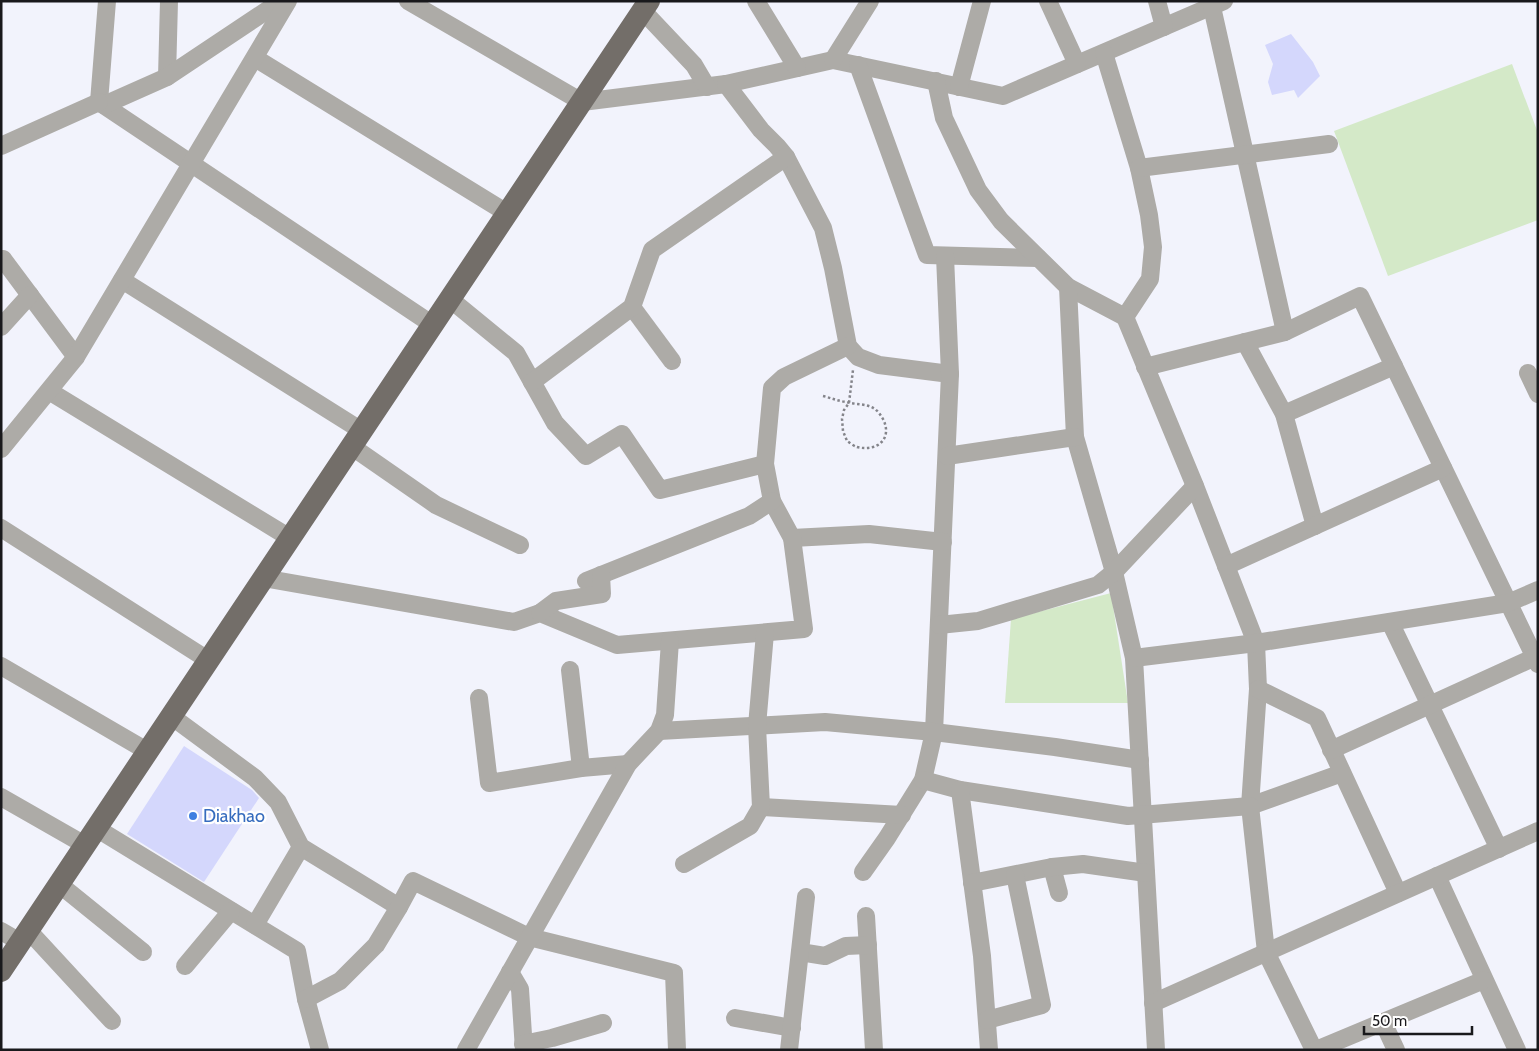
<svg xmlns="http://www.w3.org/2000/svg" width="1539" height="1051" font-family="Cabin,sans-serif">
<rect width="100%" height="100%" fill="#f2f3fc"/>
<g fill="#d4e9c8">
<path d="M1512 64 1538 133V220L1388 276 1334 131Z"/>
<path d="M1111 593 1128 703H1005L1011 619Z"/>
</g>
<g fill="#d4d7fc">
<path d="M1291 34 1313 62 1320 76 1298 98 1294 90 1272 95 1268 82 1273 64 1265 45Z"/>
<path d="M184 746 252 790 259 798 204 882 127 834Z"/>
</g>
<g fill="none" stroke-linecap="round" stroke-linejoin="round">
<path stroke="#84848a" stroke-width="2.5" stroke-dasharray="2.5 2.5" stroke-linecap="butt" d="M823 396C831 398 838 401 846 402 856 405 868 403 876 410 879 412 881 416 883 419 893 439 877 452 857 447 854 446 850 443 847 441L843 431 842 419 844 410 849 403 853 370"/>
<g stroke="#adaba7" stroke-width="18">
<path d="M408 1 582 102 726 84 833 60 1003 96 1224 1"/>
<path d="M756 1 797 68"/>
<path d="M1048 1 1077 64"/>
<path d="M1157 1 1164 27"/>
<path d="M1212 7 1285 332"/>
<path d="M643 11 694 65 707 87"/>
<path d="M255 58 507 213"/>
<path d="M833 60 870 1"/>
<path d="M858 65 927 255 1038 258"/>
<path d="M167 77 169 1"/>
<path d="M936 81 944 118 978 190 1001 221 1068 287 1125 317 1150 279 1153 247 1149 215 1139 168 1104 53"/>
<path d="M726 84 761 130 777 146 786 157 823 228 833 268 848 346 858 357 879 365 950 374 934 732 923 780 887 838 863 872"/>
<path d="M959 87 982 1"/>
<path d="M99 102 433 325"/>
<path d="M99 102 107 1"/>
<path d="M104 105 167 77 281 1"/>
<path d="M1 146 99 102"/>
<path d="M1139 168 1329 144"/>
<path d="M945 256 950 374"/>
<path d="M1 259H3L76 357"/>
<path d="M122 280 362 431"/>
<path d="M1068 287 1075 437 1114 572 1134 658 1156 1050"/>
<path d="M450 299 516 353 555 423 586 456 622 434 660 490 765 464"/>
<path d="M632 307 672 361"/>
<path d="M1125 317 1195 486 1256 643 1258 689 1250 806 1342 773"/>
<path d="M1 327 30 295"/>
<path d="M1245 342 1284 414 1315 526"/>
<path d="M1145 367 1285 332 1360 296 1538 664"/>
<path d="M1528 373 1538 394"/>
<path d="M532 382 632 307 652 250 786 157"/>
<path d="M49 391 290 538"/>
<path d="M1284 414 1394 366"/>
<path d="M351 446 436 505 520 545"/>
<path d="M1 449 76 357 288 1"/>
<path d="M947 456 1075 437"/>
<path d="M1 528 208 660"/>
<path d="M792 538 869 534 943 542"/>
<path d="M1226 566 1443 468"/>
<path d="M263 578 514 622 540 613 617 645 804 629 792 538 772 501 765 464 772 388 784 377 848 346"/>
<path d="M586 581 749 516 772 501"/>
<path d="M540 613 556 601 602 594 601 575"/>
<path d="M1390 622 1499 849"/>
<path d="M939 625 978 621 1098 585 1114 572 1195 486"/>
<path d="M1134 658 1256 643 1508 603 1538 590"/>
<path d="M1 666 147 751"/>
<path d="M570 670 581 768"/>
<path d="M1258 689 1317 718 1398 893"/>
<path d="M479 698 489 783 581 768 628 764"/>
<path d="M171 716 255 778 278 802 301 847 399 907"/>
<path d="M659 731 825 722 934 732 1055 747 1140 760"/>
<path d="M1331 750 1535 657"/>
<path d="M923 780 960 790 1128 816 1250 806 1266 952 1314 1050"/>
<path d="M960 790 982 956 989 1050"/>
<path d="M1 797 85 845"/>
<path d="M761 807 902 815"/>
<path d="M96 828 297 951 306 999 320 1050"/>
<path d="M684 864 750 826 761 807 757 726 765 633"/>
<path d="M1052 867 1059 893"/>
<path d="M1437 876 1517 1050"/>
<path d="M972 883 1052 867 1083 864 1146 873"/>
<path d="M59 884 143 952"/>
<path d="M866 916 874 1050"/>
<path d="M255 925 301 847"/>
<path d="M28 930 112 1021"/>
<path d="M1 931 20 942"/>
<path d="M800 952 825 956 846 946 868 945"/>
<path d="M185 966 231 911"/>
<path d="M510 972 520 989 524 1050"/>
<path d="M306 999 340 981 376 945 399 907 413 881 529 937 674 973 677 1050"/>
<path d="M1153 1003 1538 831"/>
<path d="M735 1018 792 1028"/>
<path d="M987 1020 1042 1005 1015 875"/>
<path d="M1383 1022 1396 1050"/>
<path d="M523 1044 552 1038 603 1023"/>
<path d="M466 1050 628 764 659 731 665 715 670 641"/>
<path d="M789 1050 806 897"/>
<path d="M1316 1050 1484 980"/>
</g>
<path stroke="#736e69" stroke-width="22" d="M1 971 649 1"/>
</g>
<circle fill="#3f7fe0" stroke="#fff" stroke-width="2" cx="193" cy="816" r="5"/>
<g text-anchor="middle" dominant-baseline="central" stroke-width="4.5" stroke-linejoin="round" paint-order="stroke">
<g font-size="18" fill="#366cbe" stroke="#fff" text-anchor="start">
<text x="203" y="816">Diakhao</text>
</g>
</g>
<rect width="1539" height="1051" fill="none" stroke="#19191c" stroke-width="5"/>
<path d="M1364 1026v8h108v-8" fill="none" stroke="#19191c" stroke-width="2.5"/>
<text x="1372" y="1026" font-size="15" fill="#19191c" stroke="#ffffff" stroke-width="4" paint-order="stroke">50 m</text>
</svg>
